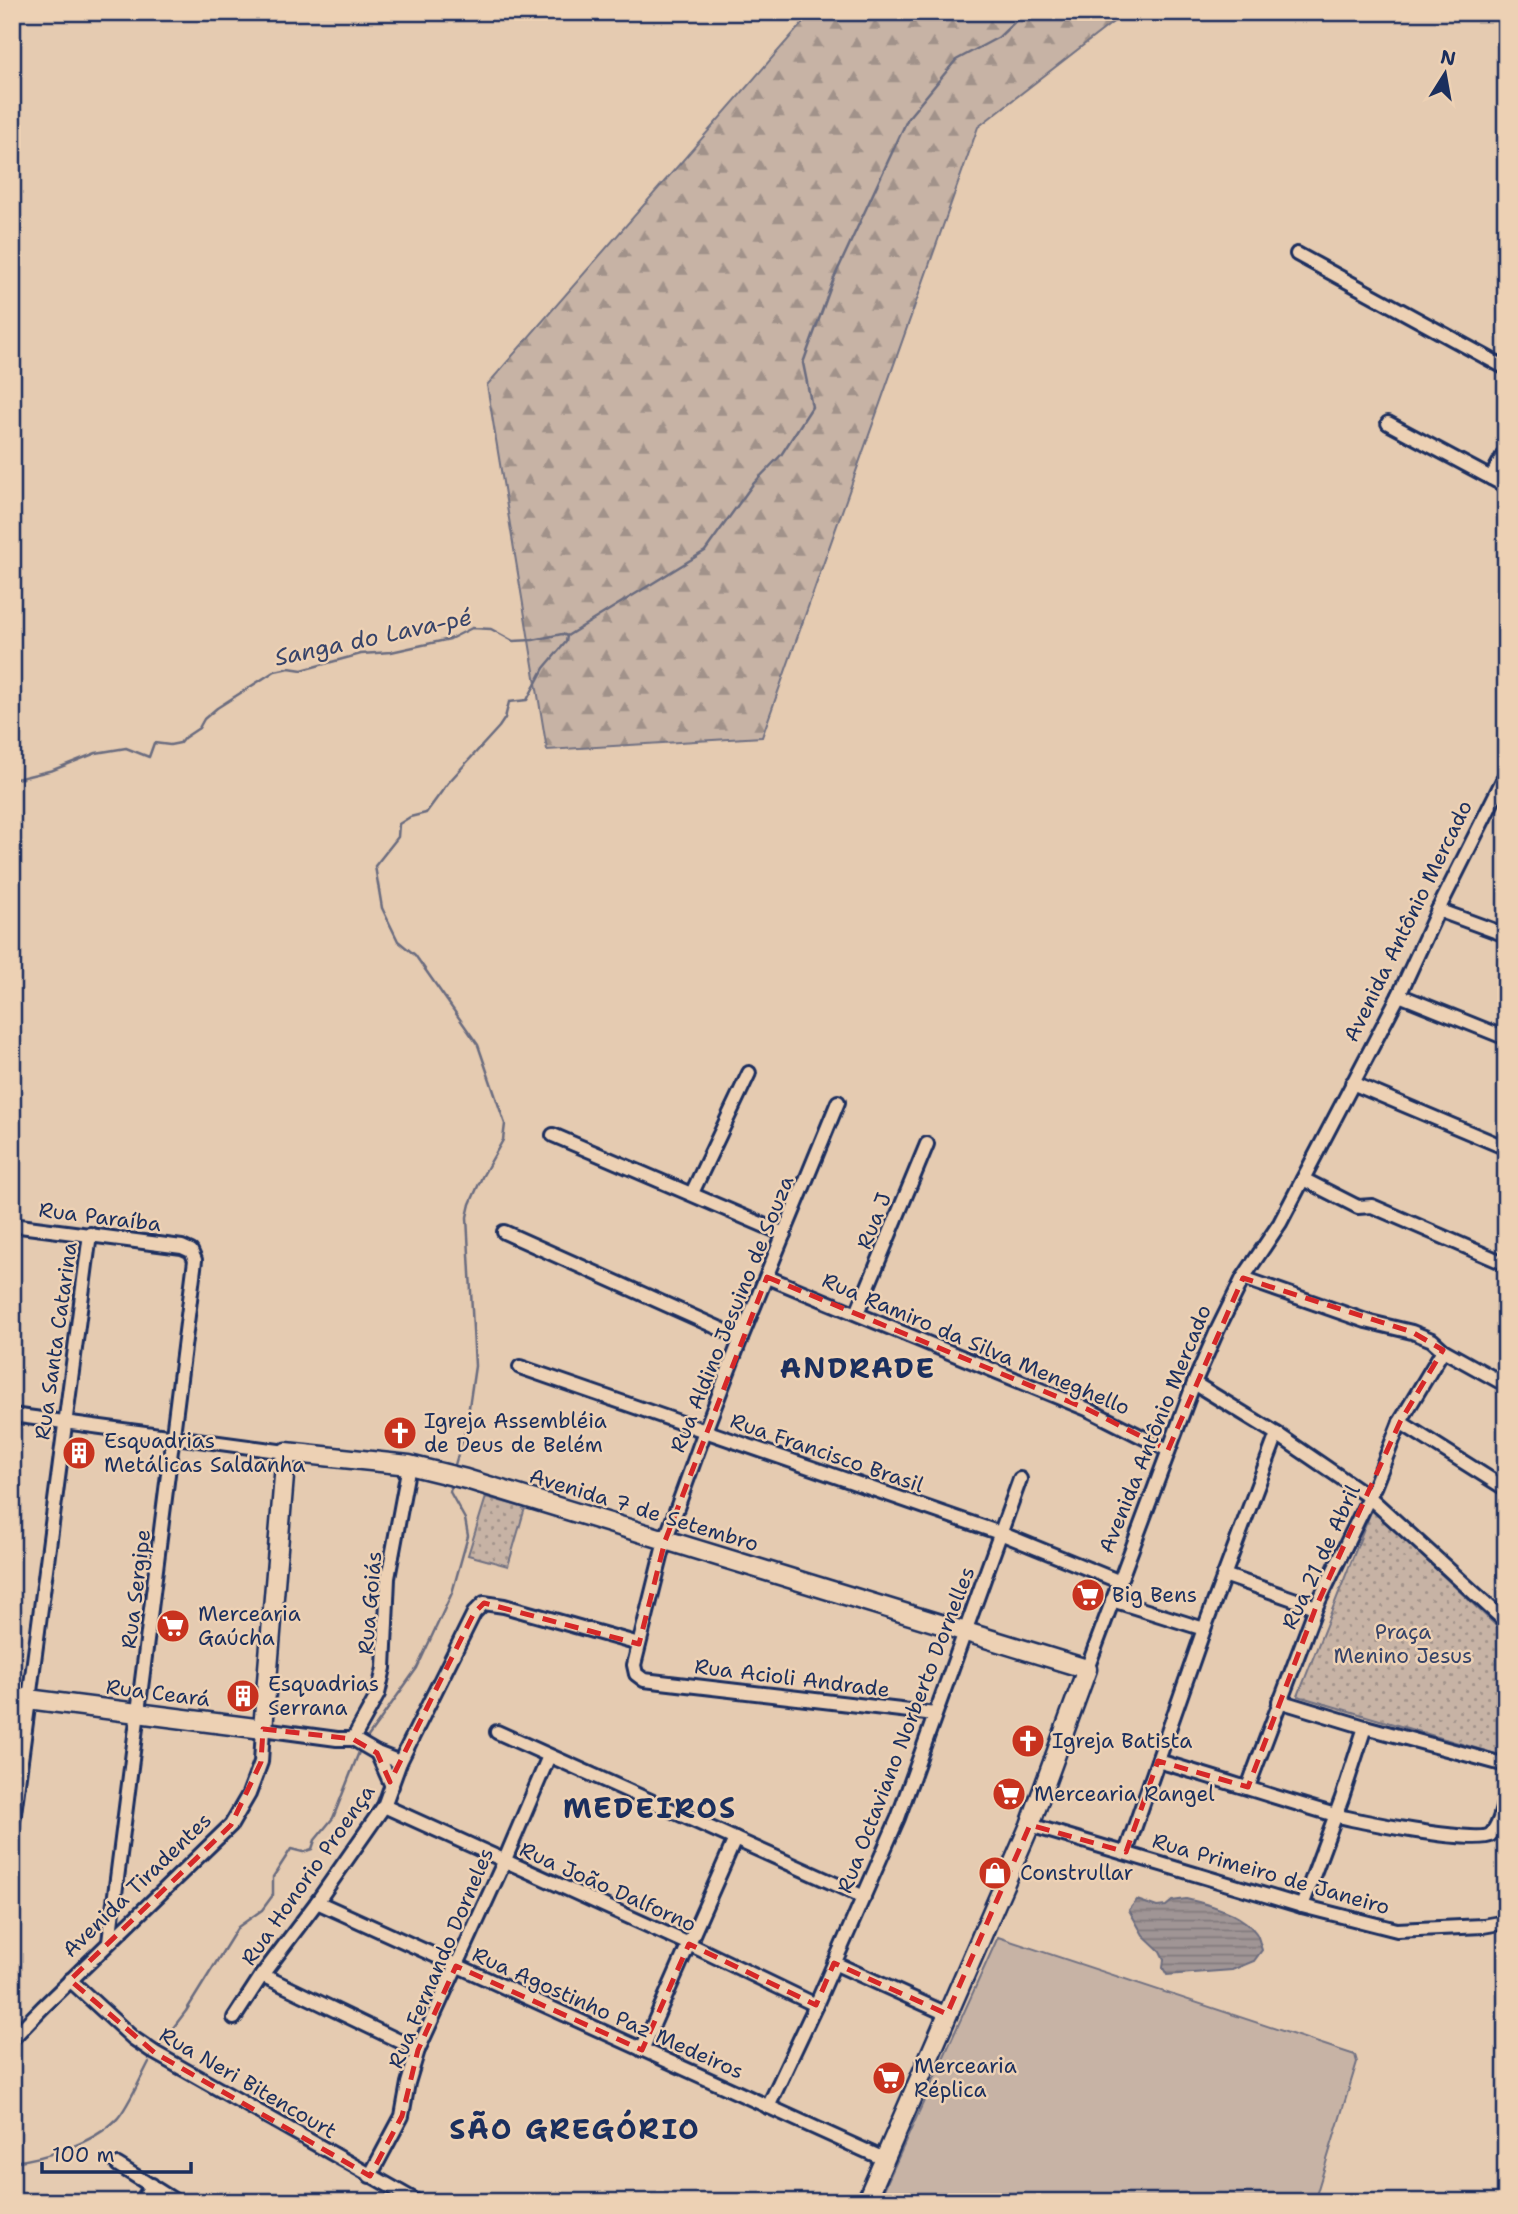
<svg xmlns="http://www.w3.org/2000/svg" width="1518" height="2214" font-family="'Shantell Sans',sans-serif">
<defs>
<pattern id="forest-firs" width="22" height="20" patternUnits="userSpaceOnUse" patternTransform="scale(1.75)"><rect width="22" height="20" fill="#c7b3a5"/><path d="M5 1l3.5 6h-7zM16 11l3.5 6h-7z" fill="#a1928a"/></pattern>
<pattern id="park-dots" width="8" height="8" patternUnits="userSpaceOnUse" patternTransform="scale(1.75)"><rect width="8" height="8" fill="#c7b3a5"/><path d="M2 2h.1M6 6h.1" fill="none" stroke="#a1928a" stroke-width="1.8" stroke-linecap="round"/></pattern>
<pattern id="water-rules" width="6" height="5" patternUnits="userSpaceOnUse" patternTransform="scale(1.75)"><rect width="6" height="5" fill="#a09595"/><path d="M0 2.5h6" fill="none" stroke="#827a7d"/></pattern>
</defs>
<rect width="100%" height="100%" fill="#e5cbb1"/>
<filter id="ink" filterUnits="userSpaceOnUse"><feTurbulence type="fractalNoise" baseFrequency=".0143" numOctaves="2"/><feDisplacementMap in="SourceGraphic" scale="14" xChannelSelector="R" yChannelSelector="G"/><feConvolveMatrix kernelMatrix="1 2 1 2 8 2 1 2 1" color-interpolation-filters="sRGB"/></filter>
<g filter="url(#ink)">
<path fill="#c7b3a5" stroke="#717182" stroke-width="2" d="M998 1937 1355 2055 1357 2062 1314 2202H889L880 2198Z"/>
<path fill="url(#forest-firs)" stroke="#717182" stroke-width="2" d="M812 12H1126L978 127 762 737 547 750 487 385Z"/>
<g fill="url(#park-dots)" stroke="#717182" stroke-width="2">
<path d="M486 1497 525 1508 508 1566 468 1555Z"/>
<path d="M1372 1509 1506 1635V1757L1298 1696Z"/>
</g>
<path fill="url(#water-rules)" stroke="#6b6c7f" stroke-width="2" d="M1186 1899C1209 1904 1242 1913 1256 1933 1259 1937 1260 1945 1262 1950L1254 1961 1232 1970 1167 1975 1163 1968 1164 1959 1160 1951 1143 1935 1129 1910 1137 1900 1157 1907 1166 1906 1172 1901Z"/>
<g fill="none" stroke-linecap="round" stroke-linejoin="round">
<g stroke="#6b6c7f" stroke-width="2.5">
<path d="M567 636 705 551 753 484 781 455 812 407 803 363 834 278 908 118 956 60 999 37 1025 12"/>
<path d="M12 780 53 770 96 753 126 748 149 757 154 743 170 745 180 743 184 738 199 728 204 719 217 708 275 671 289 668 302 670 361 654 391 652 450 639 472 628 491 629 513 641 533 640 562 634 567 636"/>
<path d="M454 1468 466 1428 475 1366 467 1217 470 1204 482 1177 503 1140 505 1124 478 1045 415 955 398 941 382 908 375 866 398 837 399 824 410 817 426 813 448 783 499 727 505 718 509 702 527 700 544 668 566 642 567 636"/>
<path d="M365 1741 417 1668 452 1593 468 1536 465 1519 450 1492 452 1482"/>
<path d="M160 2045 186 2011 238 1927 262 1910 273 1895V1877L291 1849 303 1852 312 1849 315 1840 333 1818 361 1747"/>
<path d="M12 2162C46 2158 92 2144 117 2119 127 2109 141 2077 149 2062"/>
</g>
<defs>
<g id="street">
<path d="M1297 254 1506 368"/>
<path d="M1388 423 1506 486"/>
<path d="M1491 478 1506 450"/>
<path d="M1438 910 1506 935"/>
<path d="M1399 995 1506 1038"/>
<path d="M1352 1083 1506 1148"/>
<path d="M838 1102 741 1338 705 1431 665 1541 634 1665 636 1674 644 1680 935 1714"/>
<path d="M553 1135 784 1234"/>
<path d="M1303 1179 1358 1207 1372 1206 1506 1264"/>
<path d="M692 1193 749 1073"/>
<path d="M12 1225 182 1247 191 1251 195 1260 109 1942"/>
<path d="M504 1232 741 1338"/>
<path d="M767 1277 1087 1409 1168 1450"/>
<path d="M1243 1278 1366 1321 1412 1332 1432 1340 1443 1350 1506 1385"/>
<path d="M857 1313 927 1144"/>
<path d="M520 1367 1000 1533 1118 1581"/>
<path d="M1194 1383 1277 1434 1369 1497 1506 1622"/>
<path d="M12 1415 286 1452"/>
<path d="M1400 1422 1506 1489"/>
<path d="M1224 1575 1316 1607"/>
<path d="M1112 1600 1204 1629"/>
<path d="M1087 1669 1194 1383 1217 1331 1243 1278 1280 1223 1399 995 1438 910 1506 774"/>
<path d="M1279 1701 1365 1727 1506 1765"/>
<path d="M497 1732 864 1897"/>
<path d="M353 1739 378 1694 384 1668 388 1578 409 1465"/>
<path d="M377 1753 392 1786"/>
<path d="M1158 1761C1216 1778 1274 1797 1332 1814 1353 1821 1476 1844 1490 1835 1500 1827 1503 1807 1506 1795"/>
<path d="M1248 1787 1316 1607 1375 1485 1400 1422 1443 1350"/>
<path d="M384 1806 689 1944 816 2005"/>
<path d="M1030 1825 1302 1906 1397 1930 1483 1926 1506 1922"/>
<path d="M12 1829 90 1234"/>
<path d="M1126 1852 1204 1629 1277 1434"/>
<path d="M317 1902 884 2159"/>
<path d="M1302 1906 1342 1798 1365 1727"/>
<path d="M834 1963 947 2014"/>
<path d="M262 1975 418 2050"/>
<path d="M70 1980 133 2038 155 2053 418 2202"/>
<path d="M234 2018 262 1975 317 1902 384 1806 400 1762 474 1613 484 1603 504 1606 639 1644"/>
<path d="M12 2039 43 2007 231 1825 249 1794 261 1762 263 1729 337 1739H353L377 1753 400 1762"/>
<path d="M642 2050 735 1839"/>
<path d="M768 2107 816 2005 898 1818 1020 1479"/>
<path d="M118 2165 177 2202"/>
<path d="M370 2176 402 2116 408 2083 418 2050 504 1862 549 1756"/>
<path d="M141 2202 152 2185"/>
</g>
<path id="secondary" d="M12 1697 263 1729 286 1452 409 1465 466 1479 1087 1669 1030 1825 866 2202"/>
</defs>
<use href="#street" stroke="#1b2f5e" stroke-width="18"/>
<use href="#secondary" stroke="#1b2f5e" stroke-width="23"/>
<use href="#street" stroke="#edd1b4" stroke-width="12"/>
<use href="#secondary" stroke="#edd1b4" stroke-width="18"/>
</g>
</g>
<path fill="none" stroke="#d62828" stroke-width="5" stroke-dasharray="14 9" stroke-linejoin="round" d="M767 1277 1087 1409 1168 1450 1243 1278 1412 1332 1443 1350 1400 1422 1316 1607 1248 1787 1158 1761 1126 1852 1030 1825 947 2014 834 1963 816 2005 689 1944 642 2050 456 1966 418 2050 402 2116 370 2176 155 2053 70 1980 231 1825 261 1762 263 1729 353 1739 377 1753 390 1782 474 1613 484 1603 639 1644 665 1541Z"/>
<defs>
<symbol id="church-disc" viewBox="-11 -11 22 22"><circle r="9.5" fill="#c8321e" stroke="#edd1b4"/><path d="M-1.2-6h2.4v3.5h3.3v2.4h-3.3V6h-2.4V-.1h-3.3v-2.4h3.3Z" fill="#fff"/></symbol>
<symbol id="building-disc" viewBox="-11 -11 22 22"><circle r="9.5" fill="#c8321e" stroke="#edd1b4"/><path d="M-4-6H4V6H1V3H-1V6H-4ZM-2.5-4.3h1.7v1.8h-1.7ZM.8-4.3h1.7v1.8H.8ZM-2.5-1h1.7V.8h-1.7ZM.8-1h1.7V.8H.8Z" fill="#fff"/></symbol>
<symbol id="supermarket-disc" viewBox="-11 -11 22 22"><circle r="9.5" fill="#c8321e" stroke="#edd1b4"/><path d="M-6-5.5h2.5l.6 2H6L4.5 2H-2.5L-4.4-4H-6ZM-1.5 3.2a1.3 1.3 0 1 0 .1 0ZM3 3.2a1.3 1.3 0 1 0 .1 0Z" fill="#fff"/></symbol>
<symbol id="shop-disc" viewBox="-11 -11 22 22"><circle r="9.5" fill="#c8321e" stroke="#edd1b4"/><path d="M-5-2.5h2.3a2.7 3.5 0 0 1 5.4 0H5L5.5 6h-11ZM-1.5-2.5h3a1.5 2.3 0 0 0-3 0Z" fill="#fff"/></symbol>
</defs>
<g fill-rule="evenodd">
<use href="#church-disc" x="381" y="1414" width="38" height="38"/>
<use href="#building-disc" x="60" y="1434" width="38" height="38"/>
<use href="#supermarket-disc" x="1069" y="1576" width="38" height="38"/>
<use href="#supermarket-disc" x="154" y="1607" width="38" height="38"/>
<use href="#building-disc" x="224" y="1677" width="38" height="38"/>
<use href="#church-disc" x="1009" y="1722" width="38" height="38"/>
<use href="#supermarket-disc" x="990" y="1775" width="38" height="38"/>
<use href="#shop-disc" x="976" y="1854" width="38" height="38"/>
<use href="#supermarket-disc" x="870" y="2059" width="38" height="38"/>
</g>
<g text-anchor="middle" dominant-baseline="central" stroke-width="5" stroke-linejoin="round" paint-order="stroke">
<g font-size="21" fill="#1b2f5e" stroke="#edd1b4">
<text transform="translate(1408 921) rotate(-64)">Avenida Antônio Mercado</text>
<text transform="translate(100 1217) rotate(7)">Rua Paraíba</text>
<text transform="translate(874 1221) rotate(-68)">Rua J</text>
<text transform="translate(732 1314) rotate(-68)">Rua Aldino Jesuino de Souza</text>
<text transform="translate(56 1341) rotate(-82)">Rua Santa Catarina</text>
<text transform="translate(976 1344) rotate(23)">Rua Ramiro da Silva Meneghello</text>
<text transform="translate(1155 1429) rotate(-68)">Avenida Antônio Mercado</text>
<text transform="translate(827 1453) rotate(19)">Rua Francisco Brasil</text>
<text transform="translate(644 1510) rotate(17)">Avenida 7 de Setembro</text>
<text transform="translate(1321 1557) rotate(-65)">Rua 21 de Abril</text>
<text transform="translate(136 1589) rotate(-83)">Rua Sergipe</text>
<text transform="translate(370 1603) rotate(-85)">Rua Goiás</text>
<text transform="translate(792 1678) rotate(7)">Rua Acioli Andrade</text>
<text transform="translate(158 1693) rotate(7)">Rua Ceará</text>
<text transform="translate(906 1730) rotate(-69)">Rua Octaviano Norberto Dornelles</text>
<text transform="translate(1271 1874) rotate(16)">Rua Primeiro de Janeiro</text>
<text transform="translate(308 1875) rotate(-55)">Rua Honorio Proença</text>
<text transform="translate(137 1885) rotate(-44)">Avenida Tiradentes</text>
<text transform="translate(608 1887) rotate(24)">Rua João Dalforno</text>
<text transform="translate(441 1958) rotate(-67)">Rua Fernando Dorneles</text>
<text transform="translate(608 2013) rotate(24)">Rua Agostinho Paz Medeiros</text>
<text transform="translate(248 2083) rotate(30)">Rua Neri Bitencourt</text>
</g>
<g font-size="21" fill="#1b2f5e" stroke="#edd1b4" text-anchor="start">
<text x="424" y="1421">Igreja Assembléia<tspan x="424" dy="24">de Deus de Belém</tspan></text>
<text x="104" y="1441">Esquadrias<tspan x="104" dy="24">Metálicas Saldanha</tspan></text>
<text x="1112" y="1595">Big Bens</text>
<text x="198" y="1614">Mercearia<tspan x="198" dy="24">Gaúcha</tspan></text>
<text x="268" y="1684">Esquadrias<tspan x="268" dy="24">Serrana</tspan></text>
<text x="1052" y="1741">Igreja Batista</text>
<text x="1034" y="1794">Mercearia Rangel</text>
<text x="1020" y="1873">Construllar</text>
<text x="914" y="2066">Mercearia<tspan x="914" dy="24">Réplica</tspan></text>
</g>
<g font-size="21" fill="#354369" stroke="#edd1b4">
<text x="1403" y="1632">Praça<tspan x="1403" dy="24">Menino Jesus</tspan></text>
</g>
<g font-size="23" font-style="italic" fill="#364369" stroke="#edd1b4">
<text transform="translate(373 637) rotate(-12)">Sanga do Lava-pé</text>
</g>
<g font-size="28" font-weight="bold" letter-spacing="2" fill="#1b2f5e" stroke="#edd1b4">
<text x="858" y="1368">ANDRADE</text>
<text x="650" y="1808">MEDEIROS</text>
<text x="575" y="2129">SÃO GREGÓRIO</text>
</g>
</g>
<rect width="1518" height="2214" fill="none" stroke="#edd1b4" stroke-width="42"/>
<rect x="21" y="21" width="1476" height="2172" fill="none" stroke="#1b2f5e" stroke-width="2.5" filter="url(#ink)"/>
<g transform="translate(1445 74) rotate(11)" stroke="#edd1b4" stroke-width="5" paint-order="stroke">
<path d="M0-5L12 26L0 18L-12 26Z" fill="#1b2f5e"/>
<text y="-10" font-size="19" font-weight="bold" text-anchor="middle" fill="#1b2f5e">N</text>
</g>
<path d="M42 2162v10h149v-10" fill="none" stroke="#1b2f5e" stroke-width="3.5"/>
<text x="52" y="2162" font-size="21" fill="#1b2f5e" stroke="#edd1b4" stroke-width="5" paint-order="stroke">100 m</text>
</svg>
